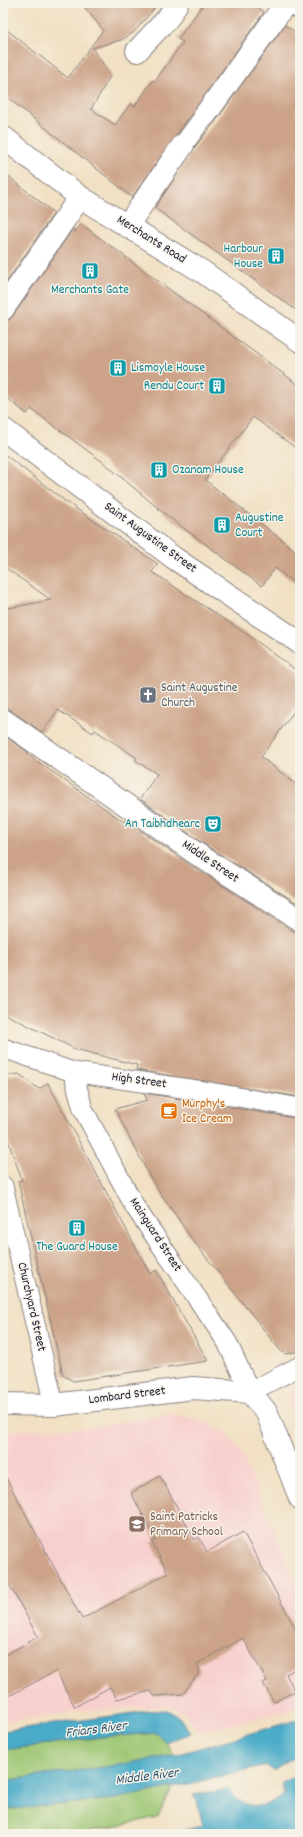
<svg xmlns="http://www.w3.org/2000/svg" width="303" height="1837" font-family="Dekko,sans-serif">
<rect width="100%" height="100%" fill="#f7f3e8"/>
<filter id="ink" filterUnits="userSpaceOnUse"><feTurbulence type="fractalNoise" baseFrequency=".025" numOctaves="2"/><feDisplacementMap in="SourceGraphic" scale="8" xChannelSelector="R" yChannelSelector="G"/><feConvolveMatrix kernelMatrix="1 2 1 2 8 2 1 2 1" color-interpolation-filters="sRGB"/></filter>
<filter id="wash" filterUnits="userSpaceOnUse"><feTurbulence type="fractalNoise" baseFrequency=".012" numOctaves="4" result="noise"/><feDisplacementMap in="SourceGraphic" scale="16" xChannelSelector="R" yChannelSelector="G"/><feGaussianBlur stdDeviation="0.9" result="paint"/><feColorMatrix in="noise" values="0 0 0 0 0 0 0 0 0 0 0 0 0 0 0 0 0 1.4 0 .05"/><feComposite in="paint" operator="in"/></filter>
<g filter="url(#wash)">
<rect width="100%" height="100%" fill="#f1e0c3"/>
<g fill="#f7d0cd">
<path d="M300 1373V1427L289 1403 297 1375Z"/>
<path d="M172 1414 207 1422 225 1433 243 1456 300 1592V1705L283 1712 199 1732 186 1714 169 1706 78 1711 3 1722V1431L86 1428Z"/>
</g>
<g fill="#9cc672" stroke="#5f7456">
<path d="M156 1733 166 1742 175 1755 105 1767 3 1781V1750L101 1737Z"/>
<path d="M173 1787 158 1817 108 1828 72 1834H3V1810L114 1799Z"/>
</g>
<g fill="#49abc8" stroke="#366682">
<path d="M167 1710 179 1717 191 1733 166 1742 156 1733 101 1737 3 1750V1731L148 1711Z"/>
<path d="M300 1719V1754L273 1771 266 1765 198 1782 114 1799 3 1810V1781L105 1767 175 1755Z"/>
<path d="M300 1772V1834H164L203 1826 197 1801 193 1795 229 1789C244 1811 265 1810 284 1794L282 1783Z"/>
</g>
<g id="blocks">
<g fill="#cca388">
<path d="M81 3H159L133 33 121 40 92 48 111 75 91 109 115 125 131 103 134 107 153 80 155 81 183 42 178 39 204 3H251L264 12 132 197 3 94V27L68 78 103 30Z"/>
<path d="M285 25 300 35V313L155 208 195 147 215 122Z"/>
<path d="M3 172 54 213 3 287Z"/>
<path d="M81 224 300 386V451L253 417 205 480 300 554V587L275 568 262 586 170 518 103 462 31 409 27 414 3 395V321L9 320 13 316 73 229 75 232Z"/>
<path d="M3 453 65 501 158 564 152 572 251 637 300 673V703L261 757 300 787V905L204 844 140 799 157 774 135 760 137 758 95 730 93 733 58 710 42 732 10 710 3 708V609L51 600 3 566Z"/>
<path d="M3 735 28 752 27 754 124 822 125 820 190 865 293 931 300 932V1097L136 1070 137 1065 75 1049 3 1013Z"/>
<path d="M19 1074 39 1089 48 1083 150 1274 156 1270 208 1361 73 1381 63 1375 18 1181 22 1180 3 1126V1076Z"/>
<path d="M144 1093 300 1119V1351L286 1354 280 1350 191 1238 151 1179 115 1109 147 1100Z"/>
<path d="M3 1472 82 1619 168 1573 152 1542 156 1540 131 1493 160 1476 195 1540 199 1537 207 1552 243 1532 300 1637V1667L286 1674 295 1691 274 1702 263 1683 267 1681 243 1638 197 1664 200 1671 183 1694 154 1696 151 1691 117 1699 110 1687 75 1707 56 1671 3 1699V1656L38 1637 3 1573Z"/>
</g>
</g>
</g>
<g filter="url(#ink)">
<use href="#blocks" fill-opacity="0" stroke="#8a817f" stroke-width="1"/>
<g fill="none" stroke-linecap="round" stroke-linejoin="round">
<defs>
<g id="pedestrian">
<path d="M183 145 205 115"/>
<path d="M3 1048 73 1072 210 1092 300 1108"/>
<path d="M73 1072 83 1109 135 1207 227 1342 250 1392 300 1366"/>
<path d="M3 1186 54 1405"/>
</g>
<g id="minor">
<path d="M137 51 168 18 177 3"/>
<path d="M205 115 286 3"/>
<path d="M127 226 183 145"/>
<path d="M3 309 80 197"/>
<path d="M3 429 174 558 300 643"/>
<path d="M3 720 197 854 300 920"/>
</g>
<path id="tertiary" d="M3 1404 54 1405 193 1388 250 1392 267 1413 300 1498"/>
<g id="secondary">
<path d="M290 3 300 8"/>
<path d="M3 137 80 197 203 272 300 341"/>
</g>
</defs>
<use href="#pedestrian" stroke="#8a817f" stroke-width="21"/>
<use href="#minor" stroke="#8a817f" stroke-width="24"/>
<use href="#tertiary" stroke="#8a817f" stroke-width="24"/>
<use href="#secondary" stroke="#8a817f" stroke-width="24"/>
<use href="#pedestrian" stroke="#fff" stroke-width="19"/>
<use href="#minor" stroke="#fff" stroke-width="22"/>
<use href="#tertiary" stroke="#fff" stroke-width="22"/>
<use href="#secondary" stroke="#fff" stroke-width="22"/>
</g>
</g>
<defs>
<symbol id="building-square" viewBox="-11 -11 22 22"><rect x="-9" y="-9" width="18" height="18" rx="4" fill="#0f9aa8" stroke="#f7f3e8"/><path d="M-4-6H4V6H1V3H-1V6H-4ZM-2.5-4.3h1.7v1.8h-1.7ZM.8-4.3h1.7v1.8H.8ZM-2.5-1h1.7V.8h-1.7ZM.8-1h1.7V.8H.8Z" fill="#fff"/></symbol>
<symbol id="church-square" viewBox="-11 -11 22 22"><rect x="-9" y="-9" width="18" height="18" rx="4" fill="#6b7280" stroke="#f7f3e8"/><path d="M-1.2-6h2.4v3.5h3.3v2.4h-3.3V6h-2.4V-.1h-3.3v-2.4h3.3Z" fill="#fff"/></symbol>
<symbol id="theatre-square" viewBox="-11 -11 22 22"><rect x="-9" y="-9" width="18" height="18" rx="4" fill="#0f9aa8" stroke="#f7f3e8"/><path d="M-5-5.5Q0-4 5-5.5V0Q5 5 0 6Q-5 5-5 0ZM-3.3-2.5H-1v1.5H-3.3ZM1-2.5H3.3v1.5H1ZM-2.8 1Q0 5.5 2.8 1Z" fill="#fff"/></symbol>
<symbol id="cafe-square" viewBox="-11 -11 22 22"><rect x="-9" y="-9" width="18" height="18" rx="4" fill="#e8710a" stroke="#f7f3e8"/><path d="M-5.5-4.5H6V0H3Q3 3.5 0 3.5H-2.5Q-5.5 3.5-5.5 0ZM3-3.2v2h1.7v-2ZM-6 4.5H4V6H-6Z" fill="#fff"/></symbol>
<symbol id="school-square" viewBox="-11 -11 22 22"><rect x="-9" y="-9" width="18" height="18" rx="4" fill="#8d6e63" stroke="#f7f3e8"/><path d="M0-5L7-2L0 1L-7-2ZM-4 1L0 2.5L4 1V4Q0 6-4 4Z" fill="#fff"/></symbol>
</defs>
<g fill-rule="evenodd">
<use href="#building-square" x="266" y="246" width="20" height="20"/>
<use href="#building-square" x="80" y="261" width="20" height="20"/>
<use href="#building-square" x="108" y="358" width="20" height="20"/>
<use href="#building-square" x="207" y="376" width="20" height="20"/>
<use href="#building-square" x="149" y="460" width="20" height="20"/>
<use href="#building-square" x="212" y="515" width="20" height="20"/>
<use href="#church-square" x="138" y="685" width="20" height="20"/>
<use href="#theatre-square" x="203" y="814" width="20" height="20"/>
<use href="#cafe-square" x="159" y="1101" width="20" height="20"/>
<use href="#building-square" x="67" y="1218" width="20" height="20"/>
<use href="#school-square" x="127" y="1514" width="20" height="20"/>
</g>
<g text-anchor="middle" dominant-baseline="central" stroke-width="3" stroke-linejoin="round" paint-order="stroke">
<g font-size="13" fill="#22223b" stroke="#f7f3e8">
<text transform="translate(151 240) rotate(32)">Merchants Road</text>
<text transform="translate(150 538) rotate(36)">Saint Augustine Street</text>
<text transform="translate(210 862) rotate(34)">Middle Street</text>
<text transform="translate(139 1081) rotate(8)">High Street</text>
<text transform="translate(155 1235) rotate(57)">Mainguard Street</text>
<text transform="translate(31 1307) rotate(77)">Churchyard Street</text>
<text transform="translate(127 1396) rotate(-7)">Lombard Street</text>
</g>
<g font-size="13" fill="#0d838f" stroke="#f7f3e8" text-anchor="end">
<text x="263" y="249">Harbour<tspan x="263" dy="15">House</tspan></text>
<text x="90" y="290" text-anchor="middle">Merchants Gate</text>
<text x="131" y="368" text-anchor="start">Lismoyle House</text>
<text x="204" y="386">Rendu Court</text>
<text x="172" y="470" text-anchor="start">Ozanam House</text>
<text x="235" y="518" text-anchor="start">Augustine<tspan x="235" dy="15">Court</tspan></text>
<text x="200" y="824">An Taibhdhearc</text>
<text x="77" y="1247" text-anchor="middle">The Guard House</text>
</g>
<g font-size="13" fill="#5b616d" stroke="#f7f3e8" text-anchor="start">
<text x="161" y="688">Saint Augustine<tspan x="161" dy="15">Church</tspan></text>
</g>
<g font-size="13" fill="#c56008" stroke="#f7f3e8" text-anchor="start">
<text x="182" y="1104">Murphy's<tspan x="182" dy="15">Ice Cream</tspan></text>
</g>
<g font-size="13" fill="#785e54" stroke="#f7f3e8" text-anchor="start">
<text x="150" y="1517">Saint Patricks<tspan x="150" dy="15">Primary School</tspan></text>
</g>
<g font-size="14" font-style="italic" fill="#325973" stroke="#f7f3e8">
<text transform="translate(96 1730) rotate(-7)">Friars River</text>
<text transform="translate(147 1777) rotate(-7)">Middle River</text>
</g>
</g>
<rect width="303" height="1837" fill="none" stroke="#f7f3e8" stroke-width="16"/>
</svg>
